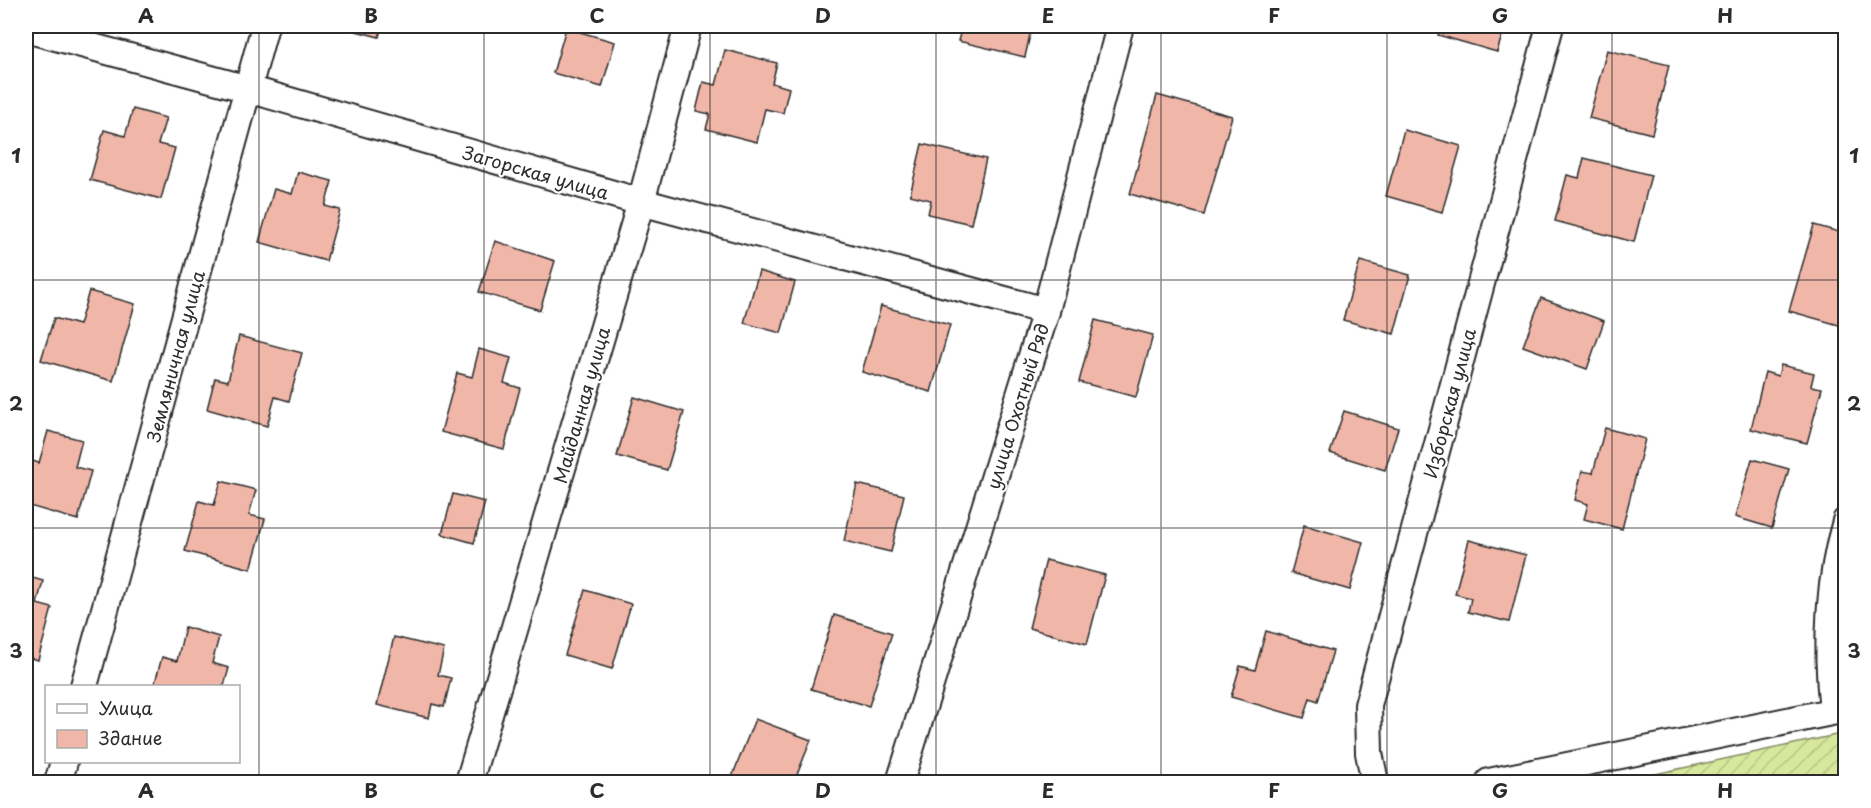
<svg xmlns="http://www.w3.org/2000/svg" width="1871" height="808" font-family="'Playpen Sans',sans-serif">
<defs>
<pattern id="garden-furrows" width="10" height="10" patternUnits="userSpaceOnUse" patternTransform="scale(1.5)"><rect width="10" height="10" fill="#d6e89b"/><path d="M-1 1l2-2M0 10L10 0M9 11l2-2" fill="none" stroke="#b8c786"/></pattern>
</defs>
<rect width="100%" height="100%" fill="#fff"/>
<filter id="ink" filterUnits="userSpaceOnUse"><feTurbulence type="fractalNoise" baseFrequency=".0167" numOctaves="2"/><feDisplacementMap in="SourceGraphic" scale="12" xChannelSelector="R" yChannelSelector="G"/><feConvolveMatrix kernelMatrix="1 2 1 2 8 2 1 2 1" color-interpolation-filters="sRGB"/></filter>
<g filter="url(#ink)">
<path fill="url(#garden-furrows)" stroke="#808a63" stroke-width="1.5" d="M1845 733V782H1618Z"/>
<g fill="#f0b7a8" stroke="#2b2b2b" stroke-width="1.5">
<path d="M337 26H382L379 37Z"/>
<path d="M962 26H1032L1025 57 958 41Z"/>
<path d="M1441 26H1505L1497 52 1438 35Z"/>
<path d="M566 28 615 42 602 87 553 73Z"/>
<path d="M725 50 777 63 772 83 789 88 783 113 765 109 757 142 706 129 710 114 696 111 703 82 716 85Z"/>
<path d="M1607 50 1669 65 1652 134 1589 118Z"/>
<path d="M1157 95 1232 116 1204 215 1130 194Z"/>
<path d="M133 109 166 118 158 144 175 148 161 199 90 180 104 130 125 136Z"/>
<path d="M1404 130 1461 146 1442 212 1386 196Z"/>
<path d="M922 144 986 159 971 224 928 214 931 200 910 195Z"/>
<path d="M1584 158 1651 175 1634 242 1555 221 1567 175 1579 178Z"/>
<path d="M298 172 332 181 325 206 340 210 326 261 259 242 274 189 292 194Z"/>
<path d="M1846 172V193L1840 192Z"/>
<path d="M1814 225 1846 234V327L1789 311Z"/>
<path d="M495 241 555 261 540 310 479 292Z"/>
<path d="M1360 261 1410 275 1394 334 1343 320Z"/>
<path d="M759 271 795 282 781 333 744 323Z"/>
<path d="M89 291 135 304 113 381 41 360 54 318 79 325Z"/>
<path d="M1541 298 1604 321 1587 369 1523 346Z"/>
<path d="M881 306 950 325 931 392 862 372Z"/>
<path d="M1095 320 1153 335 1136 397 1079 382Z"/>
<path d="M239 336 302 353 289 401 275 397 267 426 207 409 215 378 228 381Z"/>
<path d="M479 349 511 358 504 383 520 388 504 449 441 432 457 373 472 377Z"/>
<path d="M1781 365 1814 373 1811 386 1822 388 1807 443 1751 429 1765 372 1778 376Z"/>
<path d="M634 397 684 412 667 470 617 456Z"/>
<path d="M1344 411 1398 428 1385 470 1330 453Z"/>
<path d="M1605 428 1645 439 1622 529 1584 519 1588 504 1575 500 1582 471 1593 473Z"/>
<path d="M48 431 82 440 75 467 91 471 78 520 26 505V459L39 463Z"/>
<path d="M1752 459 1789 469 1772 528 1735 517Z"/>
<path d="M221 481 256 490 249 515 265 519 251 569 185 551 199 501 214 505Z"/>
<path d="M857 484 904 495 891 552 844 541Z"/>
<path d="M453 494 485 502 474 543 442 534Z"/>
<path d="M1304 525 1363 542 1350 590 1291 573Z"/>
<path d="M1469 540 1526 555 1509 622 1468 612 1471 598 1455 594Z"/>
<path d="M1046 560 1105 575 1087 644 1029 628Z"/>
<path d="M26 576 43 581 37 604 52 608 38 660 26 657Z"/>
<path d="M585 590 631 604 612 669 565 655Z"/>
<path d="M834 615 892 633 869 706 811 689Z"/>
<path d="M185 627 219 637 212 663 229 668 224 686H154L162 657 177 661Z"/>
<path d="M1266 631 1333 651 1318 701 1310 698 1304 718 1231 697 1240 666 1255 670Z"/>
<path d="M394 637 444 649 438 675 451 678 444 707 432 704 429 718 377 705Z"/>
<path d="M755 719 811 740 794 782H730Z"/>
</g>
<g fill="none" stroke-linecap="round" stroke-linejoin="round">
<defs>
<g id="street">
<path d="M26 29 248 89 641 202 1046 311"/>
<path d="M84 686 265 26"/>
<path d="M1833 711C1826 647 1828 583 1846 521"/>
<path d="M58 782 64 762"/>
<path d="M469 782 641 202 688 26"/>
<path d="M900 782 1046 311 1120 26"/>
<path d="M1375 782 1369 753 1368 705 1550 26"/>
<path d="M1489 782 1846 709"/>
</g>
</defs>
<use href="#street" stroke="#2b2b2b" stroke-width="30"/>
<use href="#street" stroke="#fff" stroke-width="26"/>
</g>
</g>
<path fill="none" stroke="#2b2b2b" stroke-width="1.5" stroke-opacity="0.55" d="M259 26V782M484 26V782M710 26V782M936 26V782M1161 26V782M1387 26V782M1612 26V782M26 280H1846M26 528H1846"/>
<g text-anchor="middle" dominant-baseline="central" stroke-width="4.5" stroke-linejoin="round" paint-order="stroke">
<g font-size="18" fill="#2b2b2b" stroke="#fff">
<text transform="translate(536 172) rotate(16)">Загорская улица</text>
<text transform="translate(175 356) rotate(-75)">Земляничная улица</text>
<text transform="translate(1449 403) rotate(-75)">Изборская улица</text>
<text transform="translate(581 405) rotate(-74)">Майданная улица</text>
<text transform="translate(1017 406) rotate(-73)">улица Охотный Ряд</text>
</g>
</g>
<rect width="1871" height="808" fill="none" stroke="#fff" stroke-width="66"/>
<rect x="45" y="685" width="195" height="78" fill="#ffffff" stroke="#aaaaaa" stroke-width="1.5"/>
<rect x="57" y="704" width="30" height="9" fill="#ffffff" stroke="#aaaaaa" stroke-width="1.5"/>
<text x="99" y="715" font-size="18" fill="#2b2b2b">Улица</text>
<rect x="57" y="730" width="30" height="18" fill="#f0b7a8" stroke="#aaaaaa" stroke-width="1.5"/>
<text x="99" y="745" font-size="18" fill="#2b2b2b">Здание</text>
<rect x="33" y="33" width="1805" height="742" fill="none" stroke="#2b2b2b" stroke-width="2"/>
<g font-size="20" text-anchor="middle" font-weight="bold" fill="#2b2b2b">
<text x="146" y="23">A</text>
<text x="371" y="23">B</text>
<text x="597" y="23">C</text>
<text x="823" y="23">D</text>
<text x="1048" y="23">E</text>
<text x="1274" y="23">F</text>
<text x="1500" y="23">G</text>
<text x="1725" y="23">H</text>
<text x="16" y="163">1</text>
<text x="1854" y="163">1</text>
<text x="16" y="411">2</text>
<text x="1854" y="411">2</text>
<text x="16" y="658">3</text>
<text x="1854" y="658">3</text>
<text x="146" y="798">A</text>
<text x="371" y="798">B</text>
<text x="597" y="798">C</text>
<text x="823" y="798">D</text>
<text x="1048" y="798">E</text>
<text x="1274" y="798">F</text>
<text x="1500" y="798">G</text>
<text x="1725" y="798">H</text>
</g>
</svg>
